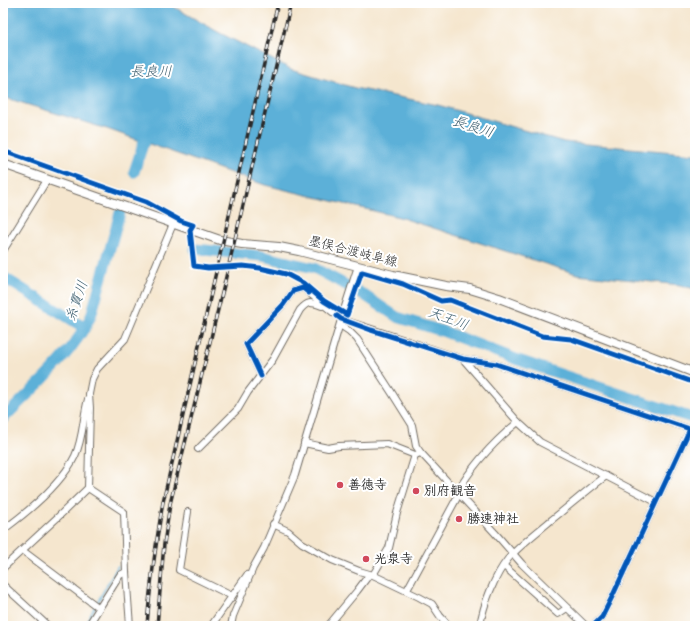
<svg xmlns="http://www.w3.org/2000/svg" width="698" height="629" font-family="Mynerve,'Klee One',sans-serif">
<rect width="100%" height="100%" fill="#fff"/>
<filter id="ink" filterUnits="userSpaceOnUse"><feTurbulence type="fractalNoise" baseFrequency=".025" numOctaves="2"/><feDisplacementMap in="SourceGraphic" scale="8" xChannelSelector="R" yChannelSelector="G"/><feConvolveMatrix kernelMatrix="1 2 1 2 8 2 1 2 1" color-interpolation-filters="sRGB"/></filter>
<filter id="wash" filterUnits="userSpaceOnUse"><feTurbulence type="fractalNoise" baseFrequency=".012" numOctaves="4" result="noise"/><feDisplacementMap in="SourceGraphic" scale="16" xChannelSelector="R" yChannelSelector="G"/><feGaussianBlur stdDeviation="0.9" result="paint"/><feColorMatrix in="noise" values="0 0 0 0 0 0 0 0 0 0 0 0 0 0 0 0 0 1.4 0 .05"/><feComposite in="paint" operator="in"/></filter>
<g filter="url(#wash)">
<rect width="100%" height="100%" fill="#f5e6ce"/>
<path fill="#5cb0d8" stroke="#446e82" d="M3 3H167L218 32 291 69 355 88 438 105 564 142 695 154V289L680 285 577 274 399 217 265 185 107 129 3 97Z"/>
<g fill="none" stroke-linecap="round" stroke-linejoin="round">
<path stroke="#5cb0d8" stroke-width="2" d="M84 626 118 566"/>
<g stroke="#5cb0d8" stroke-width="11">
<path d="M134 172 148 129"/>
<path d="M195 249 262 256 314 268 361 293 397 317 445 332 518 360 695 419"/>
<path d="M3 277 85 328"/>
<path d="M3 419C33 388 72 356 91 316L120 213"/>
</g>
</g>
</g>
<g filter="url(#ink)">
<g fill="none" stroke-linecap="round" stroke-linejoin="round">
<defs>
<g id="minor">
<path d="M3 251 47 180"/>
<path d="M340 325 349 331 357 339 392 393 412 425 416 446 421 453 495 533 522 564 586 626"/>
<path d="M463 359 518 422 540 442 656 502"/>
<path d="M261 376 246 344 283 305 293 291 303 288 341 319 463 359 496 364 690 429 613 595 602 617 593 626"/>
<path d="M304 443 328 448 339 446 387 444 415 455 418 454"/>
<path d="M198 449 238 409 248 392 273 359 300 310C308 301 310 302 322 306"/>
<path d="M88 488 124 512 126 572 130 626"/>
<path d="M457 493C472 465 494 442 518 422"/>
<path d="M188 512 179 570 232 596"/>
<path d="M273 524 288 531 302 543 332 560 359 571 373 575 419 597 432 604 440 616 449 626"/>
<path d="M3 530C29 511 61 485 75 456 83 439 83 417 88 399"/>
<path d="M23 551 99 608"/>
<path d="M504 566 558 614 567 608"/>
<path d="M3 568 59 516 88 488 90 408 89 394 92 379 97 369 125 339 173 224"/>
<path d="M373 575 389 548 397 513 415 455"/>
<path d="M3 585 48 626"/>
<path d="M407 590 459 494"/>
<path d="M88 626 120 575 126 572"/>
<path d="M211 626 247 575"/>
<path d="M231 626 233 616 253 568 264 548 295 475 343 313 358 266"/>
<path d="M328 626 357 591 369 575"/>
<path d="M480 626C483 605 495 575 508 559 520 545 535 534 549 522 568 507 586 491 606 476"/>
</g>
<path id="secondary" d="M3 164 220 240 242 244 279 247 299 251 393 275 446 286 470 289 499 298 695 373"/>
</defs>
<use href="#minor" stroke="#726c64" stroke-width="8"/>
<use href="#secondary" stroke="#726c64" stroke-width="10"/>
<use href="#minor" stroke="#fff" stroke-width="6"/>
<use href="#secondary" stroke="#fff" stroke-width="8"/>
<defs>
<g id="rail">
<path d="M147 626C150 584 156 543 163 502L278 3"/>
<path d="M157 626 164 544 170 504 225 281 291 3"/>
</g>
</defs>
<use href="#rail" stroke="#2b2b2b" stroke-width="3.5"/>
<use href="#rail" stroke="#fff" stroke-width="2" stroke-dasharray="6" stroke-linecap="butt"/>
<defs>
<g id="cycleway">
<path d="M3 151 146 202 181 221 193 225 190 230 194 266 208 268 243 266 260 268 286 274 303 283 324 301 347 315 362 272 403 284 441 301 450 300 542 336 571 339 695 383"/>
<path d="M337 316 341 319 371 330 463 359 496 364 690 429 613 595 602 617 593 626"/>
<path d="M261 376 246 344 283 305 293 291 303 288 309 293"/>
</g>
</defs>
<use href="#cycleway" stroke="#fff" stroke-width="8"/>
<use href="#cycleway" stroke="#0057b8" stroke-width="5"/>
</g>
</g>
<g fill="#d1495b" stroke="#fff" stroke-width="1.5">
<circle cx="340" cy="485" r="4"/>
<circle cx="416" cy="491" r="4"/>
<circle cx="459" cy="519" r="4"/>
<circle cx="366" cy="559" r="4"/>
</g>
<g text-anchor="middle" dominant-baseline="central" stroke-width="4" stroke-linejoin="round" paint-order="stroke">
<g font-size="13" fill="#2b2b2b" stroke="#fff">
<text transform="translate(353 252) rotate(14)">墨俣合渡岐阜線</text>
</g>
<g font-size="13" font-weight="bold" fill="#2b2b2b" stroke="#fff" text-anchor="start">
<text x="348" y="485">善徳寺</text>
<text x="424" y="491">別府観音</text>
<text x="467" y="519">勝速神社</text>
<text x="374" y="559">光泉寺</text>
</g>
<g font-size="14" font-style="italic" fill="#3f6070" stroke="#fff">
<text x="151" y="72">長良川</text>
<text transform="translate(473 127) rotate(18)">長良川</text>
<text transform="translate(77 301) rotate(-71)">糸貫川</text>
<text transform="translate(448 319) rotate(20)">天王川</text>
</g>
</g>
<rect width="698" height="629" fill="none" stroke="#fff" stroke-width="16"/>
</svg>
